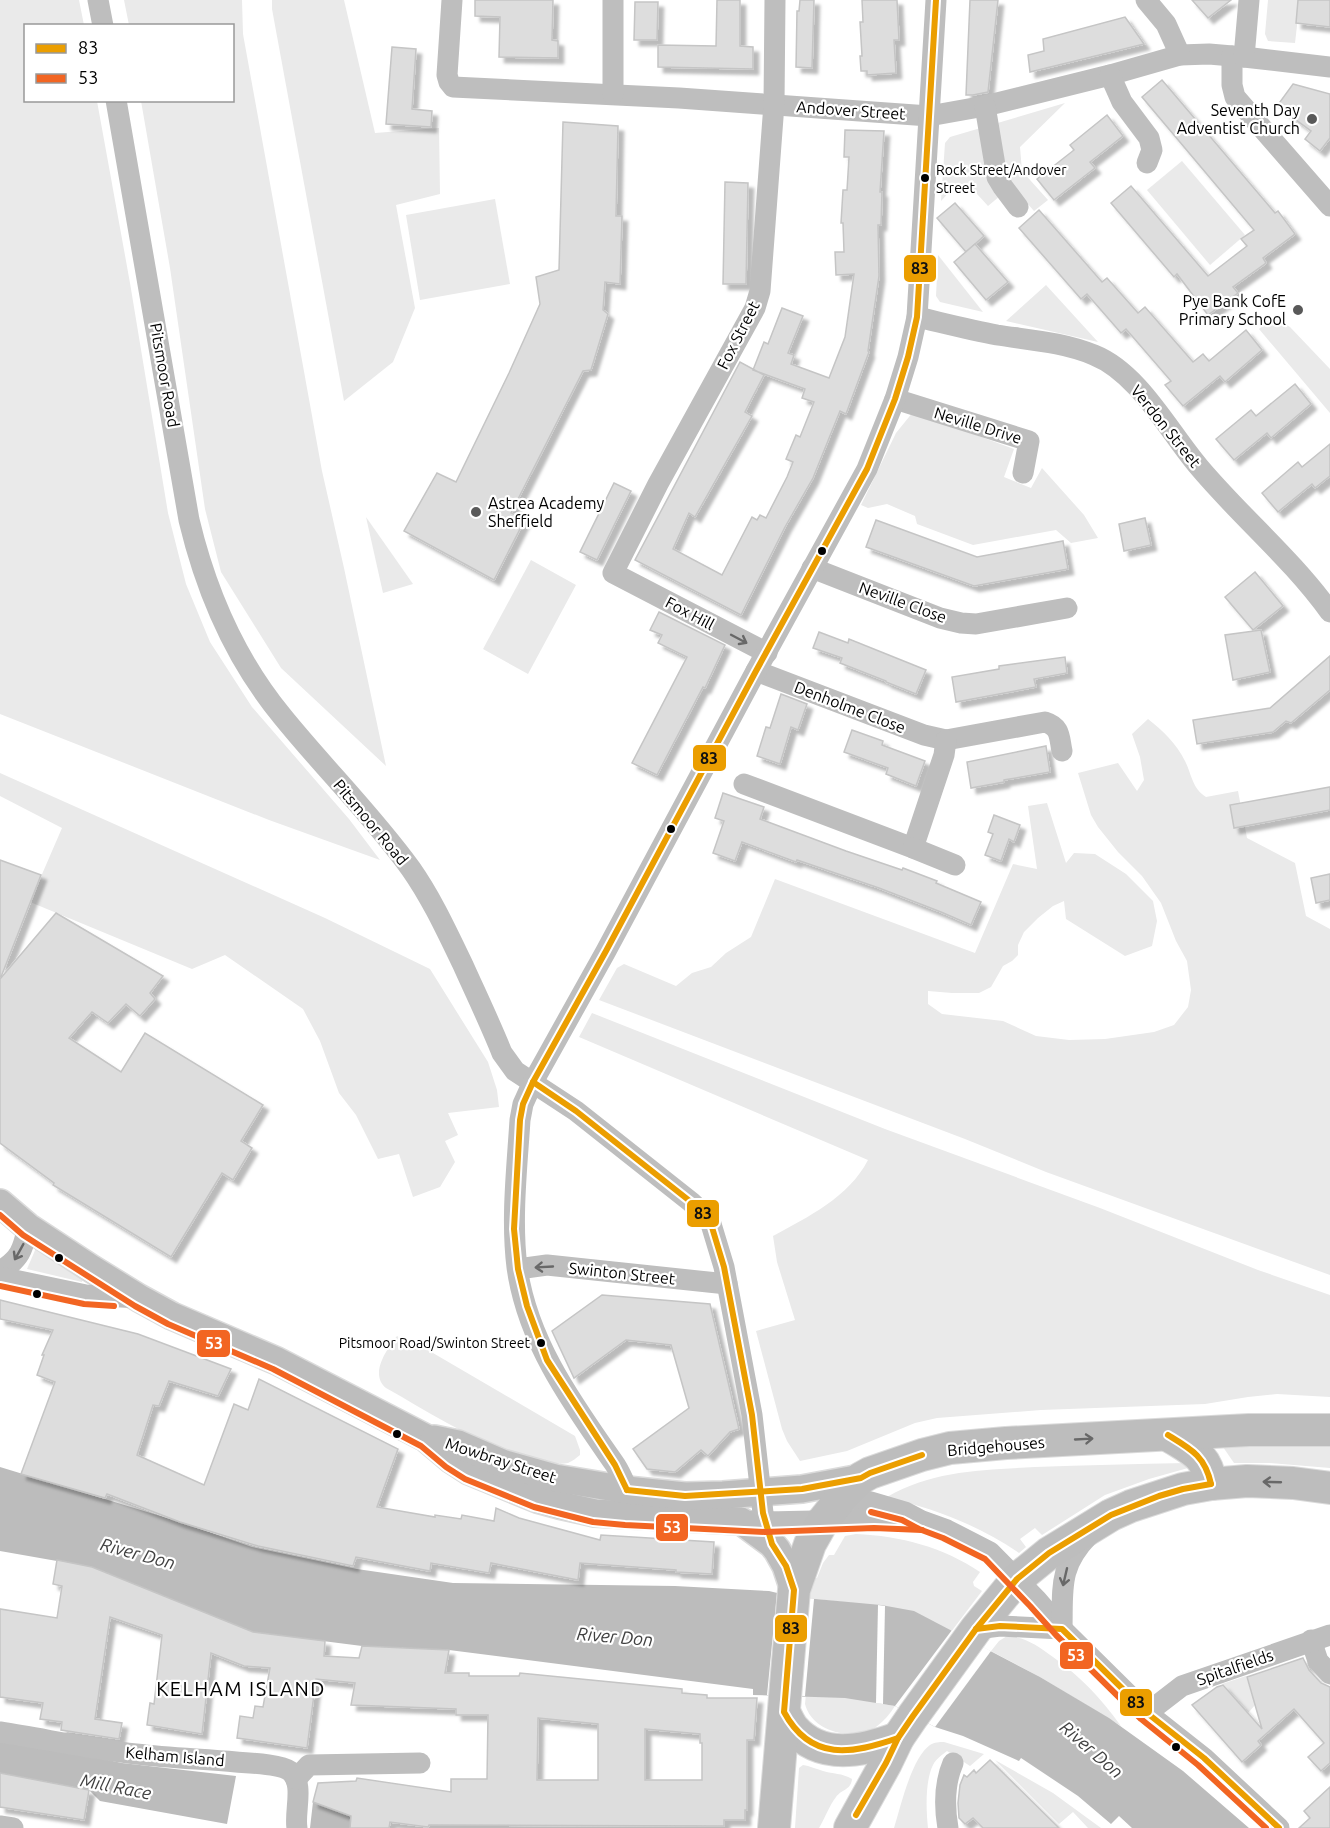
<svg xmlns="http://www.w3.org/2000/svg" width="1330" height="1828" font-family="Ubuntu,sans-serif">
<defs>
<filter id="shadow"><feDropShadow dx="5.5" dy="5.5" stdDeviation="1.5" flood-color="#0004"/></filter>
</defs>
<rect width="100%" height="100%" fill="#fff"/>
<g fill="#eaeaea">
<path d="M0 0H79L84 25 26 26V100L97 101 130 283 168 513 186 584 210 642 252 707 349 819 380 860 269 820 0 714Z"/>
<path d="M124 0H242L243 34 322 471 344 568 386 766 281 668 221 572 205 509 170 268 141 101 232 100V26L129 25Z"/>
<path d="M272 0H344L375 133 439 128 440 194 396 205 415 308 393 362 344 401 272 9Z"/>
<path d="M1268 0H1300L1295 43 1268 41 1265 34Z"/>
<path d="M1065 103 1020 147 1022 171 1048 200 1034 211 1012 186 988 206 967 183 954 187 941 201 945 143 950 137Z"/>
<path d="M1182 161 1245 235 1210 265 1147 190Z"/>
<path d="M495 199 510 284 420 300 406 215Z"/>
<path d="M938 255 983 312 940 302 936 296Z"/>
<path d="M1046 285 1098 342 1006 321Z"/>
<path d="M1273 316 1290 327 1330 369V413L1259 329Z"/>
<path d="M913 412 1014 449 1004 477 1031 488 1042 468 1084 515 1098 538 1071 543 1056 530 973 545 917 524 915 516 887 504 868 508 861 505 896 433Z"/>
<path d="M366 517 413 584 383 593Z"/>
<path d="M531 560 576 585 528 674 483 649Z"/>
<path d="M1148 719C1163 731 1176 743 1185 761 1192 775 1192 788 1206 797L1238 791 1247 838 1295 863 1306 916 1330 929V1275L1046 1172 965 1139 599 1000 617 968 624 964 676 986 692 973 711 967 726 953 751 937 775 879 975 953 1013 864 1037 869 1028 806 1047 803 1066 863 1074 853 1095 854 1126 874 1153 901 1157 921 1152 946 1125 956 1066 919 1064 901 1053 906 1038 918 1024 932 1018 945V955L1012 961 1003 966 991 987 979 993H952L928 991V1004L942 1014 1003 1021 1036 1036 1069 1040 1105 1039 1154 1032 1174 1025 1188 1007 1191 990 1187 961 1176 941 1161 903 1142 876 1118 852 1098 827 1091 815 1078 773 1118 763 1137 791 1144 780 1140 757 1132 734Z"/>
<path d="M0 773 325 918 430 969 488 1062 497 1090 499 1107 448 1113 458 1135 445 1141 455 1162 440 1187 413 1197 399 1154 378 1159 356 1115 339 1093 320 1041 303 1009 225 955 192 969 30 902 62 828 0 796Z"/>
<path d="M592 1013 885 1129 1100 1208 1258 1270 1330 1295V1397L1277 1394 1248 1397 1205 1404 1041 1410 937 1418 915 1423 847 1451 800 1461 787 1441 782 1429 756 1331 795 1320 777 1262 773 1236C808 1217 849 1197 868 1160L579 1037Z"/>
<path d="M36 1248 84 1276 82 1282 27 1269Z"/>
<path d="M397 1336 406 1342 409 1339 575 1436 580 1450V1455C576 1458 573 1461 568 1463 557 1465 547 1462 536 1460 482 1447 434 1415 386 1388 369 1374 387 1349 397 1336Z"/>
<path d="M1303 1445 1330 1447V1468L1270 1463H1234L1223 1447Z"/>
<path d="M1187 1463 1188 1468 1149 1479 1105 1495 1042 1535 1035 1528 1020 1539 1026 1547 1019 1553C979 1525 934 1509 887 1497 933 1470 983 1470 1035 1467 1085 1465 1136 1464 1187 1463Z"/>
<path d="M856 1534C901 1536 943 1547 980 1572L973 1582 974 1586 982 1591 938 1649 878 1606 807 1598 811 1577 817 1578 823 1563 829 1555H834L845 1536Z"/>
<path d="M1007 1636C1026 1637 1038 1646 1053 1657 1082 1678 1100 1697 1121 1726L1040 1677 991 1651 999 1641Z"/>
<path d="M809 1661 876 1703 895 1706C890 1714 884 1721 876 1727 853 1742 812 1732 805 1704Z"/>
<path d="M1246 1676 1255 1705 1236 1727 1242 1707 1222 1684Z"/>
<path d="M944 1742 984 1754 970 1766 947 1751C942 1755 936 1759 933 1765 925 1781 926 1810 928 1828H894C901 1806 911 1759 930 1745 935 1742 939 1742 944 1742Z"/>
<path d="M995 1760 1053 1793 1101 1828H1088L1073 1812 1059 1824Z"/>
<path d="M803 1765C810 1766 816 1769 823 1771 833 1774 842 1773 852 1779 851 1790 842 1789 836 1797 829 1806 825 1818 819 1828H795L799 1768Z"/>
</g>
<g fill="#bcbcbc">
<path d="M0 1467 180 1522 252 1547 357 1569 453 1583 675 1586 769 1591 794 1597 881 1605 914 1611 1040 1677 1109 1718 1183 1771 1249 1828H1132L1119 1816 1111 1824 1078 1796 1021 1758 1019 1761 963 1736 935 1727 895 1706 845 1698 753 1695V1689L449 1650 362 1646 253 1632 91 1567 0 1551Z"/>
<path d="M0 1741 64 1751 122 1763 236 1776 227 1824 100 1801 89 1790 0 1773Z"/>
<path d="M313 1802 351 1816 390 1822 389 1828H310Z"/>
</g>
<g fill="#fff">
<path d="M777 1593 814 1599 805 1696 767 1695Z"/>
<path d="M878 1605 885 1606 883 1704 876 1703Z"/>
<path d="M952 1630 991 1651 935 1727 895 1706Z"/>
</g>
<g fill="#ddd" stroke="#c5c5c5" stroke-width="1.5" fill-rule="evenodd" filter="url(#shadow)">
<path d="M475 0H553L552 40 558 41V58L499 57 500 17 475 16Z"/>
<path d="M717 0H740V46L753 47V69L658 67V45L716 46Z"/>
<path d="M800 0H814L812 68 796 67 797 11H799Z"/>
<path d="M862 0H897L899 40H894L896 73 867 75V71H861L860 56H862L860 22H863Z"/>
<path d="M970 0H998L988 92 973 95H966Z"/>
<path d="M1192 0H1231L1208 18Z"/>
<path d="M1298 0H1330V27L1296 23Z"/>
<path d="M635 2H658L657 40H634Z"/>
<path d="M1125 17 1144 44 1030 72 1028 55 1044 51 1043 39Z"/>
<path d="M392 47 416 49 412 109 432 111 431 127 386 124Z"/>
<path d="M1162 80 1275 213 1278 211 1295 234 1263 258 1266 263 1233 287 1238 293 1208 315 1177 274 1174 277 1111 203 1131 186 1208 276 1247 246 1241 239 1254 230 1142 97Z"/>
<path d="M1293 84 1330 94V138L1320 151 1305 139 1311 131 1277 106Z"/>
<path d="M1107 115 1123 136 1090 162 1095 168 1054 200 1037 179 1074 150 1070 145Z"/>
<path d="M563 122 618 126 616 216H622L620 284 605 282 603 310 608 314 591 370 583 371 511 513 525 519 494 580 404 531 437 473 456 482 509 373 540 304 536 277 559 270Z"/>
<path d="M845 130 884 131 880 192H882L881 225H878L879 276 868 351 869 352 846 414 840 411 813 478 785 527 741 615 635 560 740 362 764 375 745 412 752 416 695 517 689 513 673 549 722 575 752 517 757 520 760 515 766 518 787 477 793 462 786 459 796 435 800 437 814 402 802 398 805 389 753 370 764 342 768 344 782 308 803 316 788 353 794 355 791 364 829 378 845 337 854 274 836 275 835 252H844L843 223H841L843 190H847L849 157H844Z"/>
<path d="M725 182 748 183 746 284H723Z"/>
<path d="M955 203 984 236 966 252 937 218Z"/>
<path d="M1039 210 1102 282 1107 278 1138 313 1145 307 1193 362 1203 354 1209 361 1246 330 1262 350 1225 382 1220 376 1183 406 1165 385 1171 381 1126 329 1121 333 1087 294 1081 299 1019 228Z"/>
<path d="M975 244 1008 282 986 300 954 262Z"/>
<path d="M1295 384 1311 404 1271 438 1267 433 1234 460 1216 439 1251 410 1256 416Z"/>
<path d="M1330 444V476L1315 488 1312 484 1278 512 1262 493 1298 462 1302 467Z"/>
<path d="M614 483 631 491 597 560 580 552Z"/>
<path d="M1145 518 1151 545 1124 551 1119 524Z"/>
<path d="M876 520 977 557 1063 541 1068 569 974 586 866 547Z"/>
<path d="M1255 572 1283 606 1253 630 1225 597Z"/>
<path d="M659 612 725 645 705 688 703 687 657 775 632 763 687 657 658 643 662 635 650 630Z"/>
<path d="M1261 630 1270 672 1233 680 1225 635Z"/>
<path d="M819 632 848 643 849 639 926 670 916 694 886 682V681L840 663 842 658 813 648Z"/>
<path d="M1330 656V690L1291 723 1286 721 1273 732 1197 744 1193 720 1270 708Z"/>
<path d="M1065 657 1067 673 1034 679 1036 687 956 702 952 677 999 669V666Z"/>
<path d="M781 694 807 704 798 730 791 727 780 764 757 756 766 727 770 728Z"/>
<path d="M852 730 883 741 882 745 925 761 916 786 886 774 888 768 844 752Z"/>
<path d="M1046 746 1050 772 1004 780V782L971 788 967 762Z"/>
<path d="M1330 787V810L1234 828 1230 805Z"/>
<path d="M723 793 764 807 760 819 846 851 902 870 903 868 937 881 936 883 981 902 971 925 941 912 879 888 797 860 796 862 742 842 735 861 713 853 724 821 715 818Z"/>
<path d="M994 815 1020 825 1014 842 1009 839 1001 861 985 855 993 834 988 832Z"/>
<path d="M0 860 41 875 1 977H0Z"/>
<path d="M1330 874V900L1316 903 1311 878Z"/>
<path d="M56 913 163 976 150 993 155 999 140 1016 126 1004 108 1023 92 1012 69 1038 121 1072 145 1033 263 1105 241 1141 252 1148 233 1180 222 1173 171 1257 53 1185 54 1183 0 1143V979Z"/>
<path d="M602 1295 710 1304 739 1429 730 1432 708 1456 701 1450 675 1472 647 1469 633 1449 689 1408 671 1345 626 1340 574 1378 552 1331Z"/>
<path d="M0 1300 138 1334 231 1369 218 1396 169 1381 159 1406 153 1405 137 1455 204 1485 234 1404 248 1410 259 1379 398 1449 377 1507 435 1517V1515L461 1519 462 1515 494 1521 496 1508 519 1518 600 1540 601 1535 714 1542 712 1574 676 1572V1570L580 1563 578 1580 491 1563 489 1573 431 1563 430 1571 356 1557 353 1566 258 1546 180 1522 107 1494 105 1498 21 1474 55 1382 37 1375 44 1355H42L53 1330 0 1319Z"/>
<path d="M57 1560 92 1567 253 1632 325 1641 324 1656 359 1658 362 1646 449 1650 445 1673H469V1676H519L520 1673 682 1689V1693L707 1695V1698H757L754 1740H747V1810H745V1820H724V1826L429 1825 428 1827 390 1822 389 1828H350L351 1816 313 1802 318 1783 356 1781 357 1778 451 1792V1779H487L488 1715H456V1709L351 1705 355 1683 316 1679 307 1748 237 1738 240 1716 253 1718 255 1706 263 1707 270 1668 244 1666 211 1653 202 1734 147 1725 150 1703 154 1704 162 1635 110 1617 95 1719 122 1723 119 1739 61 1730 62 1722 40 1719 43 1703 0 1697V1609L57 1618 62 1586 53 1584ZM538 1718 598 1724V1780H537ZM645 1729 700 1734V1743H702V1780H645Z"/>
<path d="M1303 1658 1309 1670 1321 1683 1330 1687V1763L1321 1771 1308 1757 1324 1743 1294 1709 1258 1741 1261 1745 1242 1762 1192 1705 1217 1687 1223 1685 1262 1729 1247 1677Z"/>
<path d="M990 1760 1059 1828H983L973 1818 965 1824 959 1818 958 1803 960 1785 964 1775 967 1777 974 1770 976 1773Z"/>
<path d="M0 1773 89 1790 84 1820 0 1807Z"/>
<path d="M1330 1787V1828H1299L1310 1818 1304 1811Z"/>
</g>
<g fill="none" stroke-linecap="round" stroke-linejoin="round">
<defs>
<g id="major">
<path d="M0 1203 28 1227 92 1269 139 1298 172 1316 277 1361 426 1438 452 1460 469 1471 537 1499 559 1505 595 1513 741 1521 772 1544 777 1550 786 1566 794 1590"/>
<path d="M434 1439 458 1444 502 1463 555 1478 627 1490 685 1496 723 1495 802 1489 861 1478"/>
</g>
<g id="highway">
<path d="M1168 1435C1191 1450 1207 1454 1211 1484"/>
<path d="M784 1712C787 1717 789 1723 793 1728 821 1761 863 1751 898 1738"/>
<path d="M774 1828 794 1590 810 1544 823 1521 843 1496 861 1478 870 1473 922 1455 950 1448 1006 1443 1249 1430H1330"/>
<path d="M850 1828 886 1763 898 1738 913 1716 976 1629 1017 1579 1049 1553 1111 1515 1131 1506 1183 1489 1211 1484 1247 1481 1293 1483 1330 1488"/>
</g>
</defs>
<use href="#major" stroke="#dbdbdb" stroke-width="30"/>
<use href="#highway" stroke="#dbdbdb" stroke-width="34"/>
<g stroke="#bebebe" stroke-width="21">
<path d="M98 0 103 26"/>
<path d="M452 0 447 75 449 82 453 87 679 98 929 116 985 106 1110 75 1180 55 1209 54 1244 57 1330 67"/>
<path d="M1146 0 1166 24 1180 55"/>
<path d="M1232 56V85L1235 97 1330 206"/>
<path d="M1244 57 1249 0"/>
<path d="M1110 75 1122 102 1149 138 1152 150 1147 163"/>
<path d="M613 94V0"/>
<path d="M116 100 189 520C206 591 235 659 282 716 324 768 372 815 411 869 432 899 447 932 463 965 476 994 490 1023 502 1053L515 1071 576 1111 691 1202 707 1217 711 1224 724 1267 752 1415 763 1513 772 1544"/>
<path d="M985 106 997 177 1003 187 1018 207"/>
<path d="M917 317C943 323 970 330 997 335 1029 340 1063 342 1094 355 1139 373 1169 432 1199 467 1241 517 1292 559 1330 612"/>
<path d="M895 399 1029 441 1023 473"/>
<path d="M812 568 940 618 961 623 976 624 1067 608"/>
<path d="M767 653 613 573 658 484 755 308 760 291 774 104 775 0"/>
<path d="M756 671 924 735 946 740 1045 722C1061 727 1059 737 1062 751"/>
<path d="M744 784 913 848 944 755 946 740"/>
<path d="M913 848 955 865"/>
<path d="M518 1269 547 1265 727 1284"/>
<path d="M0 1271C21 1259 23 1248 28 1227"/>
<path d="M0 1277 86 1295 139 1298"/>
<path d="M835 1495 871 1502 905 1512 922 1521 947 1530 990 1552 1037 1600 1062 1629 1147 1713 1204 1758 1279 1828"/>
<path d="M634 1499C625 1487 622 1474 614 1463 572 1403 527 1341 517 1267 511 1219 517 1168 520 1120L523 1104 533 1082 606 951 756 671 867 469 895 399 908 357 917 317 936 0"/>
<path d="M752 1521C803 1524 853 1517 904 1520"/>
<path d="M976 1629 1000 1626 1062 1629"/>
<path d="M1062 1629C1063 1588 1058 1567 1089 1535"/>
<path d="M1311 1640 1318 1661 1330 1674"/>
<path d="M1147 1713 1182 1686 1330 1635"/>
<path d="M0 1732C45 1739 90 1749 136 1754 169 1758 203 1759 236 1762 249 1763 280 1764 290 1771 305 1784 294 1811 297 1828"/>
<path d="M296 1779 309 1765 420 1763"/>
<path d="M0 1826 13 1828"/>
<path d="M948 1828C944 1805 944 1784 953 1763"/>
</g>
<use href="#major" stroke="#bdbdbd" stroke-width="27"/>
<use href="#highway" stroke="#bdbdbd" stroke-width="32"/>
<defs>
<g id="bus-1">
<path d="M533 1082 576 1111 691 1202 707 1217 711 1224 724 1267 752 1415 763 1513 772 1544 786 1566 794 1590 784 1712C811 1762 852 1754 898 1738"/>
<path d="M1168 1435C1191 1449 1205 1456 1211 1484"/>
<path d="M627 1490 615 1465 547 1360 527 1306 518 1269 514 1229 520 1120 523 1104 533 1082 606 951 756 671 867 469 895 399 908 357 917 317 936 0"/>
<path d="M627 1490 685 1496 802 1489 861 1478 870 1473 922 1455"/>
<path d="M976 1629 1000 1626 1062 1629 1147 1713 1204 1758 1279 1828"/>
<path d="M856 1815 886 1763 898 1738 913 1716 976 1629 1017 1579 1049 1553 1111 1515 1159 1496 1183 1489 1211 1484"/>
</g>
<g id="bus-2">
<path d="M0 1215 23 1235 135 1306 168 1324 273 1369 421 1446 446 1467 465 1479 534 1507 593 1522 625 1525 765 1532 874 1528 922 1530"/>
<path d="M0 1286 84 1304 114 1306"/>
<path d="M871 1512 902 1520 919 1529 943 1538 985 1559 1030 1606 1056 1635 1141 1719 1198 1765 1266 1828"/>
</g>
</defs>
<use href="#bus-1" stroke="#fff" stroke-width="10"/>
<use href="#bus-2" stroke="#fff" stroke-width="10"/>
<use href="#bus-1" stroke="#eb9e00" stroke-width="6"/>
<use href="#bus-2" stroke="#f26522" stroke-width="6"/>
</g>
<defs><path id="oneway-shaft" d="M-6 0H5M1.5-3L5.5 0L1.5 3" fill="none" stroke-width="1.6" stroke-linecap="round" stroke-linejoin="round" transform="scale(1.5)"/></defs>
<g stroke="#686868">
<use href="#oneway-shaft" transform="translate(739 639) rotate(28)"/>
<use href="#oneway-shaft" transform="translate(19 1252) rotate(119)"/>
<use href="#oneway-shaft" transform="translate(544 1267) rotate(177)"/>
<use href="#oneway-shaft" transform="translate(1084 1439) rotate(-3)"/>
<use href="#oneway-shaft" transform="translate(1272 1482) rotate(-178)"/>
<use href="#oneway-shaft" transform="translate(1065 1577) rotate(103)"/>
</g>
<g fill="#595959" stroke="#fff" stroke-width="2">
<circle cx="1312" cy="119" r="6"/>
<circle cx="1298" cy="310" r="6"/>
<circle cx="476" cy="512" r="6"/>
</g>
<g fill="#000" stroke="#fff" stroke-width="2">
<circle cx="925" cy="178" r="5"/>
<circle cx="822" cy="551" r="5"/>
<circle cx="671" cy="829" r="5"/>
<circle cx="59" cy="1258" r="5"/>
<circle cx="37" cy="1294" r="5"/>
<circle cx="541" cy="1343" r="5"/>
<circle cx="397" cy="1434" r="5"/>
<circle cx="1176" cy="1747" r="5"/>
</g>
<g text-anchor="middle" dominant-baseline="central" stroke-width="4.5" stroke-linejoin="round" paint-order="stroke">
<g font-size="14" fill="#000" stroke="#fff" text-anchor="start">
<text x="936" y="170">Rock Street/Andover<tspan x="936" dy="18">Street</tspan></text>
<text x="530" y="1343" text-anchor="end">Pitsmoor Road/Swinton Street</text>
</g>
<g font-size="16" fill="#000" stroke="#fff">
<text transform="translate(851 110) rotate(4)">Andover Street</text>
<text transform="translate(738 335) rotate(-63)">Fox Street</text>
<text transform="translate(165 375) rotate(80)">Pitsmoor Road</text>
<text transform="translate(978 425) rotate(17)">Neville Drive</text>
<text transform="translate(1166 426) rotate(51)">Verdon Street</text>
<text transform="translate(903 602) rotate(20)">Neville Close</text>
<text transform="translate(690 613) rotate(28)">Fox Hill</text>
<text transform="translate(850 707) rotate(21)">Denholme Close</text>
<text transform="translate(371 822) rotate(50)">Pitsmoor Road</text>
<text transform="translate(622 1273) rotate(6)">Swinton Street</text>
<text transform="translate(996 1446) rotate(-5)">Bridgehouses</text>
<text transform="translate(501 1460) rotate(18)">Mowbray Street</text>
<text transform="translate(1235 1667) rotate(-19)">Spitalfields</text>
<text transform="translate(175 1756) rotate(5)">Kelham Island</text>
</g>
<g font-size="16" fill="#000" stroke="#fff" text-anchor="end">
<text x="1300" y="110">Seventh Day<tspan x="1300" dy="18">Adventist Church</tspan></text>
<text x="1286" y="301">Pye Bank CofE<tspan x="1286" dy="18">Primary School</tspan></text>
<text x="488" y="503" text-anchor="start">Astrea Academy<tspan x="488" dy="18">Sheffield</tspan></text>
</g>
<g font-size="18" font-style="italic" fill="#414141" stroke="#fff">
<text transform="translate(138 1553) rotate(15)">River Don</text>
<text transform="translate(615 1636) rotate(5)">River Don</text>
<text transform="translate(1092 1749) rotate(41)">River Don</text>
<text transform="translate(116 1786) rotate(11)">Mill Race</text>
</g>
<g font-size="20" letter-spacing="1.5" fill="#000" stroke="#fff">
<text x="241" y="1688">KELHAM ISLAND</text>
</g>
</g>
<g stroke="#fff" stroke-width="2">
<rect x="903" y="254" width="34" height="29" rx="6" fill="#eb9e00"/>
<rect x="692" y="744" width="35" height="28" rx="6" fill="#eb9e00"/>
<rect x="686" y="1199" width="34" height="29" rx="6" fill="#eb9e00"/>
<rect x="196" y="1329" width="35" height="29" rx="6" fill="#f26522"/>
<rect x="655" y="1513" width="34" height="29" rx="6" fill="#f26522"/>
<rect x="774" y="1614" width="34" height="29" rx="6" fill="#eb9e00"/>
<rect x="1059" y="1641" width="35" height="29" rx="6" fill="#f26522"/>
<rect x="1119" y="1688" width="34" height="29" rx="6" fill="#eb9e00"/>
</g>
<g font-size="16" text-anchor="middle" font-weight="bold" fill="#fff">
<text x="214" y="1349">53</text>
<text x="672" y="1533">53</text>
<text x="1076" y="1661">53</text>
</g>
<g font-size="16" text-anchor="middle" font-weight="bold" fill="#111">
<text x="920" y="274">83</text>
<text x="709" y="764">83</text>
<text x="703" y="1219">83</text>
<text x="791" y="1634">83</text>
<text x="1136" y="1708">83</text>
</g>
<rect x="24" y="24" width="210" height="78" fill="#ffffff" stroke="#999999" stroke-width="1.5"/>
<rect x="36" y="44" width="30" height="9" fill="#eb9e00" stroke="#999999" stroke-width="1.5"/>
<text x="78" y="54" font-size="18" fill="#000000">83</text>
<rect x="36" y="74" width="30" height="9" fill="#f26522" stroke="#999999" stroke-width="1.5"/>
<text x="78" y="84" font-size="18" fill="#000000">53</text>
</svg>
